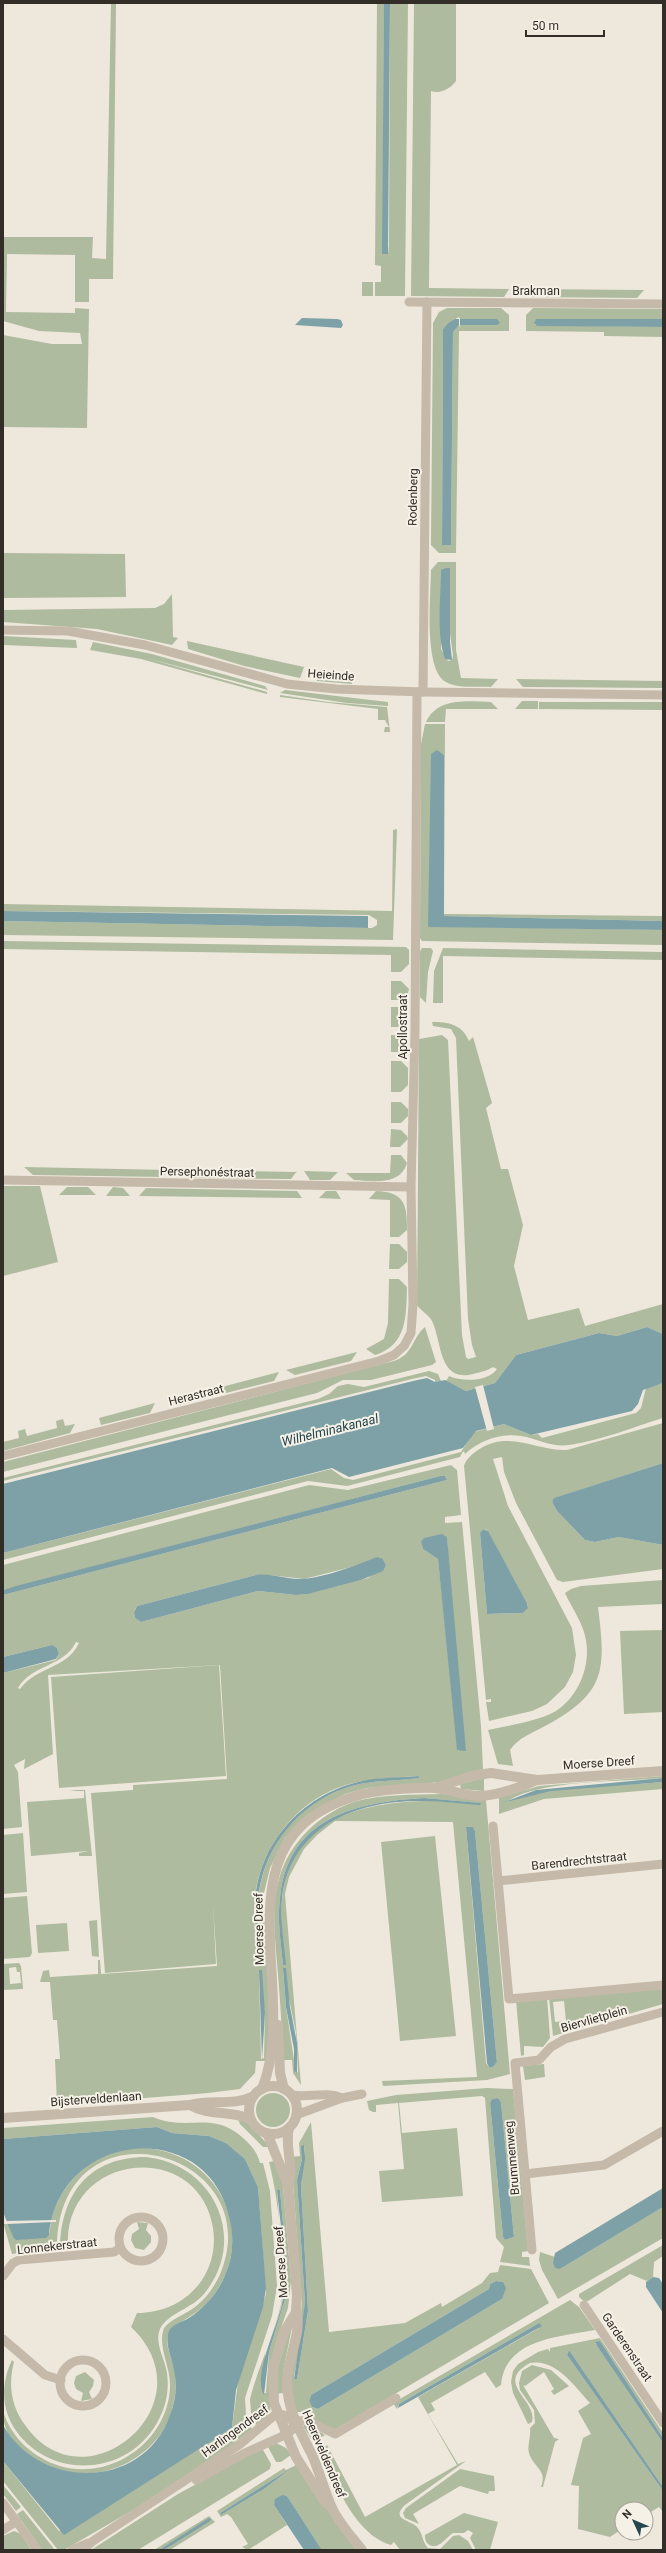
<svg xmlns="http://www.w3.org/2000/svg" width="666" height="2553" font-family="Roboto,sans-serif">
<rect width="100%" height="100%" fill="#eee8dc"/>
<g fill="#aebb9e" fill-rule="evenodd">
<path d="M111 3H116L113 279H89V302H75V255L7 254 6 312 75 313V308L89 309 87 428 3 427V335L52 344H82L80 333 39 331 3 321V237H93L92 258 106 259Z"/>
<path d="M377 3H384L383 254H388L389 246 390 3H408L405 296H375V282H381V266L375 265Z"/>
<path d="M414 3H456V81C450 89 441 94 431 91L429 288 509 289 504 297 411 296Z"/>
<rect x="362" y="282" width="11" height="14"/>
<path d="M526 289 644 290 637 298 530 297Z"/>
<path d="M447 308H501L509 315V331H459L456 553H439L431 545 433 323 439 312ZM459 317 460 319H497V325H460L459 328V325L453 332 451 545H442L443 329 448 323Z"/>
<path d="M533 308 663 309V319H536L535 325 663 327V337L604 336V332L526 331V315Z"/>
<path d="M3 553 125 554 126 597 3 598Z"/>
<path d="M438 562H456V650L461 678 498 679 491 687C478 686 458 689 446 682 423 670 431 593 431 570ZM441 570 453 655 452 660 448 661 441 649Z"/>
<path d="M172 594 173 637 178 638 172 645 97 629 3 622V610L155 608 164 604Z"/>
<path d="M3 636 76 640 77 648 3 645Z"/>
<path d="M187 641 304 667 300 678 244 666 188 649Z"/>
<path d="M93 642 152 654 265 686 268 690 146 658 267 692V694L141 659 90 650Z"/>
<path d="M315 670 352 676V684L317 681Z"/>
<path d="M516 679 663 681V688L523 687Z"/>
<path d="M285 690 388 702V706L347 703 280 693Z"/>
<path d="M280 695 328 702 387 707 390 732H384L385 727H389L385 720H378V709L280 697Z"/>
<path d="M522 701H538V709H515Z"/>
<path d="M491 702 498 709H446L445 722H426C437 697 468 701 491 702Z"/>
<path d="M539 702H663V710L539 709Z"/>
<path d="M425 724H445L444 914 663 916V921L444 916V755L437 751 429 926 663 930V945L422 941 420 938 421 744Z"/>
<path d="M397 829 393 940 3 935V921L372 928 377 925V920L369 915 3 911V904L392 911 393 830Z"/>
<path d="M3 941 406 947 409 950V964L401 972H391V955L3 949Z"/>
<path d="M422 948H431L433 951 428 972 426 1003 420 997V951Z"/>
<path d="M443 948 663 952V960L443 956V1003H433L434 971Z"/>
<path d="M391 981H401L409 989 408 993 401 1000H391Z"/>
<path d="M391 1007H401L408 1015V1020L401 1027H391Z"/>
<path d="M432 1022C448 1022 462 1024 469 1041L473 1037 492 1103 486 1108 501 1169H508L523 1225 514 1266 528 1320 579 1308 585 1326 663 1304V1334L647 1327 617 1336 599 1333 516 1355 495 1383 466 1391 446 1381 449 1376C462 1382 488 1382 497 1369L493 1367C487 1371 480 1372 473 1374 438 1383 442 1341 432 1321 429 1315 421 1311 417 1305L419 1039 442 1035 448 1040 462 1335 466 1357 468 1359 476 1357 472 1345 468 1319 456 1038 451 1029 433 1026Z"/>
<path d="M391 1035H401L408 1044 401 1052H391Z"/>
<path d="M391 1061H401L408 1068V1085L401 1092H391Z"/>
<path d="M391 1102H401L408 1109V1116L401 1123H391Z"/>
<path d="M391 1129 401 1130 407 1136 408 1139 400 1147H390Z"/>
<path d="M391 1155H401L407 1163C400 1186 373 1181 354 1180L346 1173H390Z"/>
<path d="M24 1167 169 1170 162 1177 33 1175Z"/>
<path d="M181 1170 295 1172 297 1171 291 1179 188 1178Z"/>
<path d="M304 1171 338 1172 330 1180H310Z"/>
<path d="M3 1186H40L58 1262 3 1276Z"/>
<path d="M67 1187H88L96 1195H59Z"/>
<path d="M113 1187 123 1188 130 1196H106Z"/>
<path d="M146 1188 297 1191 302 1198 139 1196Z"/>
<path d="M326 1191H336L341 1199 319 1198Z"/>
<path d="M376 1191C405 1192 407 1205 407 1230L399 1237H390V1200L369 1199Z"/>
<path d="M390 1244H399L407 1252V1262L399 1269H389Z"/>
<path d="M389 1279H399L407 1287C406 1314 408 1345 375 1355L366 1349 384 1339 388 1323Z"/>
<path d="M425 1327 436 1362 432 1365 371 1380H343L317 1393 3 1472V1462L394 1361C413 1355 412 1338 425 1327Z"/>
<path d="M357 1352 351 1361 295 1375 286 1370Z"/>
<path d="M429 1371 438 1374 441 1381 435 1382V1380L426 1376 412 1379 3 1481V1478L318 1399 329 1394 338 1386 348 1384 364 1387Z"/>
<path d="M279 1372 274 1381 222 1394 214 1389Z"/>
<path d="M663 1383V1418C633 1427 600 1441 569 1445 555 1447 543 1442 530 1438 506 1431 483 1438 465 1454L464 1451 462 1453 460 1457 347 1486 308 1481 3 1560V1553L331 1469 344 1478 353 1480 461 1452 474 1432 504 1424 531 1435 538 1434 542 1438 636 1413 641 1408 646 1388Z"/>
<path d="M199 1393 194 1401 176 1406 167 1400Z"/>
<path d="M155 1403 150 1413 101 1425 99 1418Z"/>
<path d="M63 1419 65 1426 75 1424 70 1433 3 1451V1442L19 1438 18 1431 25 1429 27 1436 57 1428 56 1421Z"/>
<path d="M663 1423V1463L555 1498 552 1502 557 1511 585 1540 595 1542 619 1537 663 1545V1569L563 1582 557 1580 516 1503 504 1472 502 1457 493 1459 508 1506 572 1628 576 1655 573 1672 565 1687 547 1704 532 1711 489 1721 486 1702H491V1699L486 1700 464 1466C466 1459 472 1454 478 1450 508 1429 536 1451 567 1450ZM483 1529 487 1530 527 1603 528 1607 523 1613 487 1614 480 1533Z"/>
<path d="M451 1465 457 1470 461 1515 445 1517V1523L462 1522 481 1726 483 1769 442 1782 367 1788 345 1794 308 1814 285 1838 270 1868 263 1897 270 2011 267 2061H256L255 2073 240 2089 208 2093 57 2105 55 2059H60L57 2020H53L50 1982H40L43 1971 49 1970 50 1977 98 1974V1960H100L101 1974 217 1966 213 1905 216 1964 105 1973 91 1793 133 1790V1785L227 1779 220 1665 48 1675 53 1754 24 1769 25 1759 14 1765 18 1772 22 1827 3 1829V1673L56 1660 59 1654 57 1648 52 1645 3 1657V1595L447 1480 445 1476H440L3 1590V1565L309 1485 348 1490ZM447 1537 459 1752 438 1559 423 1549 421 1542ZM383 1559 386 1565 368 1578 307 1594 296 1595 258 1591 141 1622 135 1618 134 1611 137 1606 256 1575H269L304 1579ZM76 1642 79 1643C67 1669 37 1666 20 1689L18 1688C32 1664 64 1667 76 1642ZM418 1776V1778C397 1781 373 1780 352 1786 292 1804 255 1857 258 1919 259 1928 264 1962 260 1967 255 1940 251 1906 258 1879 270 1835 303 1798 346 1785 369 1778 394 1778 418 1776ZM259 1971 265 2013 264 2058 261 2059Z"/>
<path d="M663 1580V1604L598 1607C606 1671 606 1693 545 1726 531 1734 519 1737 510 1750L513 1766 498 1764 488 1730C510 1725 536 1722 556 1711 581 1695 593 1660 584 1632 580 1619 571 1606 565 1593L571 1589 581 1586Z"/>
<path d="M663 1630V1712L624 1714 620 1631Z"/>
<path d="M219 1665 226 1776 59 1788 51 1677Z"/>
<path d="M663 1776V1778C621 1782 537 1779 505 1803 549 1782 614 1787 663 1782V1789L544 1799 499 1814V1798L539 1786Z"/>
<path d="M484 1778V1791L461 1789 460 1784Z"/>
<path d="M84 1790 54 1792 85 1790 92 1856H79V1853L88 1851 31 1856 27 1802 84 1798Z"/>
<path d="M442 1794 486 1800 510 2074 487 2080 383 2086 382 2081 477 2077 453 1822 335 1821 317 1835 304 1849 289 1877 285 1894 301 2085 331 2082 301 2085 293 2073 292 2060H283C282 2028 280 1996 277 1963 275 1936 271 1906 279 1879 289 1842 321 1812 357 1801 384 1794 414 1795 442 1794ZM424 1798 480 1803C461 1804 442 1800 422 1801 359 1803 296 1820 283 1892 279 1916 284 1941 283 1965 281 1943 277 1921 280 1898 288 1817 357 1802 424 1798ZM466 1827H473L475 1831 497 2062 493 2067H489L486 2063ZM283 1969 296 2033 298 2072 296 2073 286 2007Z"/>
<path d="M23 1833 27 1892 3 1894V1835Z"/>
<path d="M435 1836 456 2036 400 2041 381 1842Z"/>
<path d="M27 1896 32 1953 30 1957 3 1959V1898Z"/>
<path d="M97 1920 99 1957 92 1956 89 1921Z"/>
<path d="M67 1923 69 1951 38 1953 36 1925Z"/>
<path d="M19 1963 21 1966 23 1989 3 1990V1964ZM16 1967 17 1972H20L21 1983 10 1984 9 1968Z"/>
<path d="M663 1986V2004L553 2036 549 1997ZM564 2001 566 2021 555 2022 553 2002Z"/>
<path d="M547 1997 550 2038 543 2047 524 2046V2055L521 2056 516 2000Z"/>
<path d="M544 2064 545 2077 525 2080 523 2066Z"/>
<path d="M487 2088 513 2089 528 2251 522 2252V2257H529L530 2266 500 2262 504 2247 496 2238 485 2098 482 2096 399 2103 402 2133 457 2128 463 2196 382 2202 379 2171 404 2169 398 2103 376 2105V2112H373L369 2110 367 2101 396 2095ZM498 2098 501 2102 514 2237 505 2240 503 2237 490 2103 492 2099Z"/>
<circle cx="273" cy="2110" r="17"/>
<path d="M153 2117C187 2132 212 2110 243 2138 252 2146 257 2152 260 2163H263L270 2191 277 2286 272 2316 245 2398 246 2416 252 2429C194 2476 128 2513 64 2550H58L3 2481V2461L59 2531 226 2432 232 2428 238 2382 266 2294 258 2187 245 2159 226 2143 209 2136 172 2133 157 2127 3 2139V2128Z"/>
<path d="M237 2117 248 2123 270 2147H263L240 2124Z"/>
<path d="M311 2122 329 2332 405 2323 441 2303 442 2307 482 2283 490 2273 498 2272 500 2265 531 2269 549 2303 334 2430H329L301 2412H296L290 2382 300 2327 302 2303 291 2157 300 2156 299 2143ZM305 2146 301 2185 308 2311 297 2379H294V2376L304 2323 305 2303 297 2180ZM496 2281 503 2282 502 2299 318 2409 312 2407 309 2401 311 2395 489 2289 490 2284Z"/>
<path d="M136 2148C210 2146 257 2222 219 2287 213 2298 203 2308 192 2315 184 2321 174 2324 169 2333 163 2343 173 2360 175 2371 177 2392 174 2414 162 2432 131 2477 70 2487 26 2454 11 2443 3 2430 3 2411 11 2438 34 2458 60 2466 112 2481 168 2441 170 2387 171 2367 157 2347 164 2328 170 2320 181 2316 189 2311 203 2303 215 2287 221 2272 269 2149 58 2094 57 2248L12 2254 3 2222 4 2224H9L13 2237 49 2235 51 2222H56V2220H51C62 2179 94 2152 136 2148Z"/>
<path d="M146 2157C214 2164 249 2239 204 2294 193 2308 168 2313 160 2329 154 2343 165 2359 167 2373 169 2388 167 2403 160 2417 134 2473 59 2482 20 2436 1 2414 0 2385 12 2360L14 2362C8 2384 11 2407 25 2425 85 2511 212 2403 131 2327L137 2313C163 2313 187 2302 202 2280 212 2265 216 2246 213 2228 198 2137 62 2153 68 2248H60C61 2194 89 2157 146 2157Z"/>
<path d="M275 2161 283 2185 291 2281 288 2308 277 2339 270 2410 267 2417 256 2425 251 2413 250 2399C258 2367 274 2336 281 2304 287 2270 278 2196 269 2162ZM277 2190H280L286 2257V2296L269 2352 266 2393H263L265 2354 279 2315 283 2297V2273Z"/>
<path d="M663 2207V2238L558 2299 542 2270 539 2260 540 2252 555 2257 553 2263 560 2269Z"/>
<path d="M137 2222 148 2223 146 2230 151 2236V2242L144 2250 135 2248 131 2240 132 2234 139 2229Z"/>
<path d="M663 2245V2256L654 2262 653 2277 647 2281 630 2274 588 2301 585 2302 579 2297V2294Z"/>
<path d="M570 2300 579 2307 595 2330C558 2337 505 2339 501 2385L496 2388 485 2372 431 2403 435 2410 428 2414 458 2464 466 2461 405 2505C390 2519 410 2520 416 2526 423 2532 422 2542 428 2548L440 2549 453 2536 459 2535 468 2541 473 2550H400L394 2542 391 2545C355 2535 333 2481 322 2449L327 2445 365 2517 457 2465 418 2397 539 2328V2323L399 2404 397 2409 393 2403Z"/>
<path d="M293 2322 283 2372V2393L276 2394 279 2358Z"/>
<path d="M600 2338 663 2433V2438L600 2341 595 2343 663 2443V2487L569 2350 567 2355 663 2491V2512L659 2507 646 2515V2509H622V2529L610 2537 578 2529 579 2486 571 2485 583 2438 591 2434 578 2411 590 2403C575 2387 556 2358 530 2363 493 2383 538 2400 532 2422L528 2424 513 2393 511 2382 513 2371 518 2364 538 2352 548 2349 550 2352V2348Z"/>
<path d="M532 2365 551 2370 569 2386 554 2395 551 2391 554 2389 544 2372 525 2386 523 2385 554 2438 559 2439 555 2442 543 2487H541C548 2470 533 2467 529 2453 527 2446 531 2437 530 2428L535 2423 534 2410 520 2390 519 2383 522 2371Z"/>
<path d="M85 2372 94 2380 93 2386 89 2392 92 2399 81 2401 83 2393 76 2389 74 2383 76 2376Z"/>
<path d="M306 2424 309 2425 325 2435 313 2442 303 2426Z"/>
<path d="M276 2443 286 2448 291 2455 281 2462H276L267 2445Z"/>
<path d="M262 2448 271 2464 270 2469 138 2550H91L178 2494Z"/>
<path d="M298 2464 356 2550H322L287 2496 276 2499 274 2505 287 2525 248 2550 242 2547 248 2544 231 2517 227 2514 221 2517 217 2511 284 2468 286 2470ZM293 2467 264 2489 221 2515 220 2513Z"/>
<path d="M460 2469 494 2476 495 2491H489L488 2494 460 2486 413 2514 419 2524 405 2518 403 2513 406 2508Z"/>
<path d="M3 2485 21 2507 16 2511 3 2494Z"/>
<path d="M23 2510 55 2550H42L17 2514Z"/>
<path d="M464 2513 498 2522 490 2550H476L470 2538 473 2533 468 2530 464 2533H453C446 2537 437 2553 427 2543 425 2540 425 2538 425 2535Z"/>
<path d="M209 2516 215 2522 170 2550H164L211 2519 159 2550H154Z"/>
<path d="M14 2531 21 2534 31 2550H3V2536Z"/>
</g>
<g fill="#7ea1a7">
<path d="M384 3H390L388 254H382Z"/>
<path d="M302 318 337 319 341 320 343 325 341 328 295 325Z"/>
<path d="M455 319H459V325L453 332 451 545H442L443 329 448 323Z"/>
<path d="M460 319H497L500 323 497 325H460Z"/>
<path d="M536 319H663V327L537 326 534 323Z"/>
<path d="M446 568H450V642L452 660 445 659C436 632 441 598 441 570Z"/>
<path d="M437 750 444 755V916L663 921V930L428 927 431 754Z"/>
<path d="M3 911 368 916V928L3 921Z"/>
<path d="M647 1327 663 1334V1383L643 1390 638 1404 632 1411 531 1435 504 1424 476 1431 463 1448 349 1477 332 1468 3 1553V1484L413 1381 427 1378 435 1382 445 1380 466 1391 495 1383 516 1355 599 1333 617 1336Z"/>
<path d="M663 1463V1545L619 1537 595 1542 585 1540 557 1511 552 1502 554 1498Z"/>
<path d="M440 1476H445L447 1480 3 1595V1590L16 1586Z"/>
<path d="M483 1529 488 1531 527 1603 528 1608 523 1613 487 1614 480 1533Z"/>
<path d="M442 1534 447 1537 466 1751 457 1750 438 1559 423 1549 421 1542 424 1538Z"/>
<path d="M377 1557 383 1559 386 1565 383 1571 361 1580 308 1594 296 1595 258 1591 141 1622 135 1618 134 1612 137 1606 256 1575C271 1573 285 1579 299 1579 320 1579 358 1565 377 1557Z"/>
<path d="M52 1645 57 1648 59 1654 56 1659 3 1673V1657Z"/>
<path d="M418 1776 419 1778C397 1781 373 1780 352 1786 300 1801 261 1848 258 1903 257 1924 260 1946 262 1966L260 1967C258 1946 254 1924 255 1903 258 1844 301 1796 358 1782 377 1777 399 1778 418 1776Z"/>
<path d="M663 1778V1782L551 1791 502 1803 536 1790Z"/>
<path d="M424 1798 481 1803 480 1805C462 1804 444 1801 426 1801 360 1799 291 1824 282 1898 280 1920 284 1943 286 1965H283C281 1943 277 1921 280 1898 288 1817 357 1802 424 1798Z"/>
<path d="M466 1827H473L475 1831 497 2062 493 2067H489L487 2063Z"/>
<path d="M283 1968H286L290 2007 297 2043V2073L294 2071V2049L286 2007Z"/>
<path d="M259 1970H262L265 2013 262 2060Z"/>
<path d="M498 2098 501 2102 514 2237 505 2240 503 2237 490 2103 492 2099Z"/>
<path d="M157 2127 172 2133 209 2136 226 2143 245 2159 258 2187 266 2288 263 2307 236 2390 232 2428 64 2535 3 2461V2425C40 2491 144 2490 170 2415 176 2400 177 2385 174 2370 172 2357 164 2344 169 2331 173 2324 182 2322 189 2318 205 2307 218 2293 225 2275 233 2257 234 2239 230 2221 210 2116 59 2129 49 2235L46 2238 16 2240 13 2237 3 2212V2139Z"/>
<path d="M304 2145 305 2159 301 2185 308 2311 297 2379H294L305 2303 297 2180 302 2159 301 2146Z"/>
<path d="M663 2188V2207L560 2269 555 2268 553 2263 555 2253Z"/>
<path d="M277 2190H280L286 2257V2296L269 2352 264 2395C253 2379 274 2332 279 2315 291 2281 280 2226 277 2190Z"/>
<path d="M653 2277 659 2278 663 2284V2313L646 2287V2282Z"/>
<path d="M496 2281 503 2282 506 2288 502 2299 318 2409 312 2407 309 2401 311 2395 489 2289 490 2284Z"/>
<path d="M539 2323 542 2326 398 2408 399 2404Z"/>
<path d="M600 2341 663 2438V2443L597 2346 595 2342Z"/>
<path d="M569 2350 663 2487V2491L567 2355Z"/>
<path d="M293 2467 264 2489 221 2515 220 2513Z"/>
<path d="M282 2495 287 2496 322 2550H304L274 2505 275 2499Z"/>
<path d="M209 2518 211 2519 210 2521 164 2550H159Z"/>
</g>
<g fill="#eee8dc">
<path d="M483 1385 494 1429 487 1431 475 1387Z"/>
<path d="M54 2220 53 2222 7 2224 6 2221Z"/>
</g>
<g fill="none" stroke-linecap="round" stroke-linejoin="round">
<g stroke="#c5b9a9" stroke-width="9">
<path d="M409 302 663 304"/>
<path d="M3 630 68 631 145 645 287 684 336 689 423 692 663 695"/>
<path d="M423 692 427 302"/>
<path d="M3 1180 411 1187"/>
<path d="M3 1456 379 1361 394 1355 404 1346 411 1333 413 1304 411 1187 415 1033 417 692"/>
<path d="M493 1826 509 1999 663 1985"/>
<path d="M498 1881 663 1864"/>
<path d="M292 2095C308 2098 326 2091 342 2098"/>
<path d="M296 2115 342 2098 362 2094"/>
<path d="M525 2174 604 2165 663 2131"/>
<circle cx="141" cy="2239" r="22"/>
<path d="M532 2250 515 2063 539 2060 551 2047 565 2039 663 2012"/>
<path d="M3 2276 13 2263 19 2260 114 2252 120 2248"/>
<path d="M584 2305 663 2423"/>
<path d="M3 2339 45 2375 61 2380"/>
<circle cx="83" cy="2383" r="23"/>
<path d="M294 2422 306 2420 335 2434 396 2398"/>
<path d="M196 2480 245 2453 285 2435 292 2430 294 2422"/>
<path d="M3 2503 37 2550"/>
<path d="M3 2530 17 2521"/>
<path d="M72 2550 88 2543"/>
<path d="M83 2550 93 2541 239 2445 276 2414 284 2415 294 2422"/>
</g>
<g stroke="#c5b9a9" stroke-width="10">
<path d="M435 1788 471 1776 491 1773 537 1780 663 1771"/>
<path d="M278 2025 280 2073 284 2089"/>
<circle cx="273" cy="2110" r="24"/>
<path d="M262 2089C302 1990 211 1839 356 1796 374 1790 416 1787 434 1788 450 1789 464 1796 479 1796 500 1795 519 1788 537 1780"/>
<path d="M190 2105C208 2116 231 2110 250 2119"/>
<path d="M3 2118 190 2105C210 2099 233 2106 252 2097"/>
<path d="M289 2128C284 2146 295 2168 288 2185L297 2295 296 2312 284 2332 273 2369 274 2403 296 2457 324 2501 332 2508"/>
<path d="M267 2133 288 2185"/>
<path d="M296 2312C303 2331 286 2362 287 2384 288 2413 301 2432 313 2457 320 2474 325 2492 332 2508 339 2523 352 2537 362 2550"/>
</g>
</g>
<g text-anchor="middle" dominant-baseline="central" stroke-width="4" stroke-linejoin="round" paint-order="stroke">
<g font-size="12" fill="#332d28" stroke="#f6f1e7">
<text x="536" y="291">Brakman</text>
<text transform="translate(413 497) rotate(-89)">Rodenberg</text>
<text transform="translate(331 675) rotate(4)">Heieinde</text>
<text transform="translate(403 1027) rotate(-90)">Apollostraat</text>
<text transform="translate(207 1172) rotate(1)">Persephonéstraat</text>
<text transform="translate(196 1395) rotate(-14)">Herastraat</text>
<text transform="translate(599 1763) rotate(-4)">Moerse Dreef</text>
<text transform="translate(579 1861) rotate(-6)">Barendrechtstraat</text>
<text transform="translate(259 1929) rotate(-91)">Moerse Dreef</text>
<text transform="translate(594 2019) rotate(-16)">Biervlietplein</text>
<text transform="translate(96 2099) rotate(-4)">Bijsterveldenlaan</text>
<text transform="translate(512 2158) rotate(-95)">Brummenweg</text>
<text transform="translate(57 2246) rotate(-6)">Lonnekerstraat</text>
<text transform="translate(281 2262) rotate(-94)">Moerse Dreef</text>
<text transform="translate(627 2347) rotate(56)">Garderenstraat</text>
<text transform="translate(235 2431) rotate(-36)">Harlingendreef</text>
<text transform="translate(324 2454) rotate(67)">Heereveldendreef</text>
</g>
<g font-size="13" font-style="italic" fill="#23464f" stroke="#f6f1e7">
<text transform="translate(330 1430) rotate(-14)">Wilhelminakanaal</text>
</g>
</g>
<rect width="666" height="2553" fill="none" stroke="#332d28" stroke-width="8"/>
<g transform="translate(634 2521) rotate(314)"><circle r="19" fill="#f6f1e7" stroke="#a8a39b"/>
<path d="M0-3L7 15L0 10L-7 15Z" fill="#23464f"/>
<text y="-6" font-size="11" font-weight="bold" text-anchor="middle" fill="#332d28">N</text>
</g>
<path d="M526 30v6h78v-6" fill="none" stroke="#332d28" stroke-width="2"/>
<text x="532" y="30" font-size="12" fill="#332d28" stroke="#f6f1e7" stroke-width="3" paint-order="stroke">50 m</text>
</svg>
